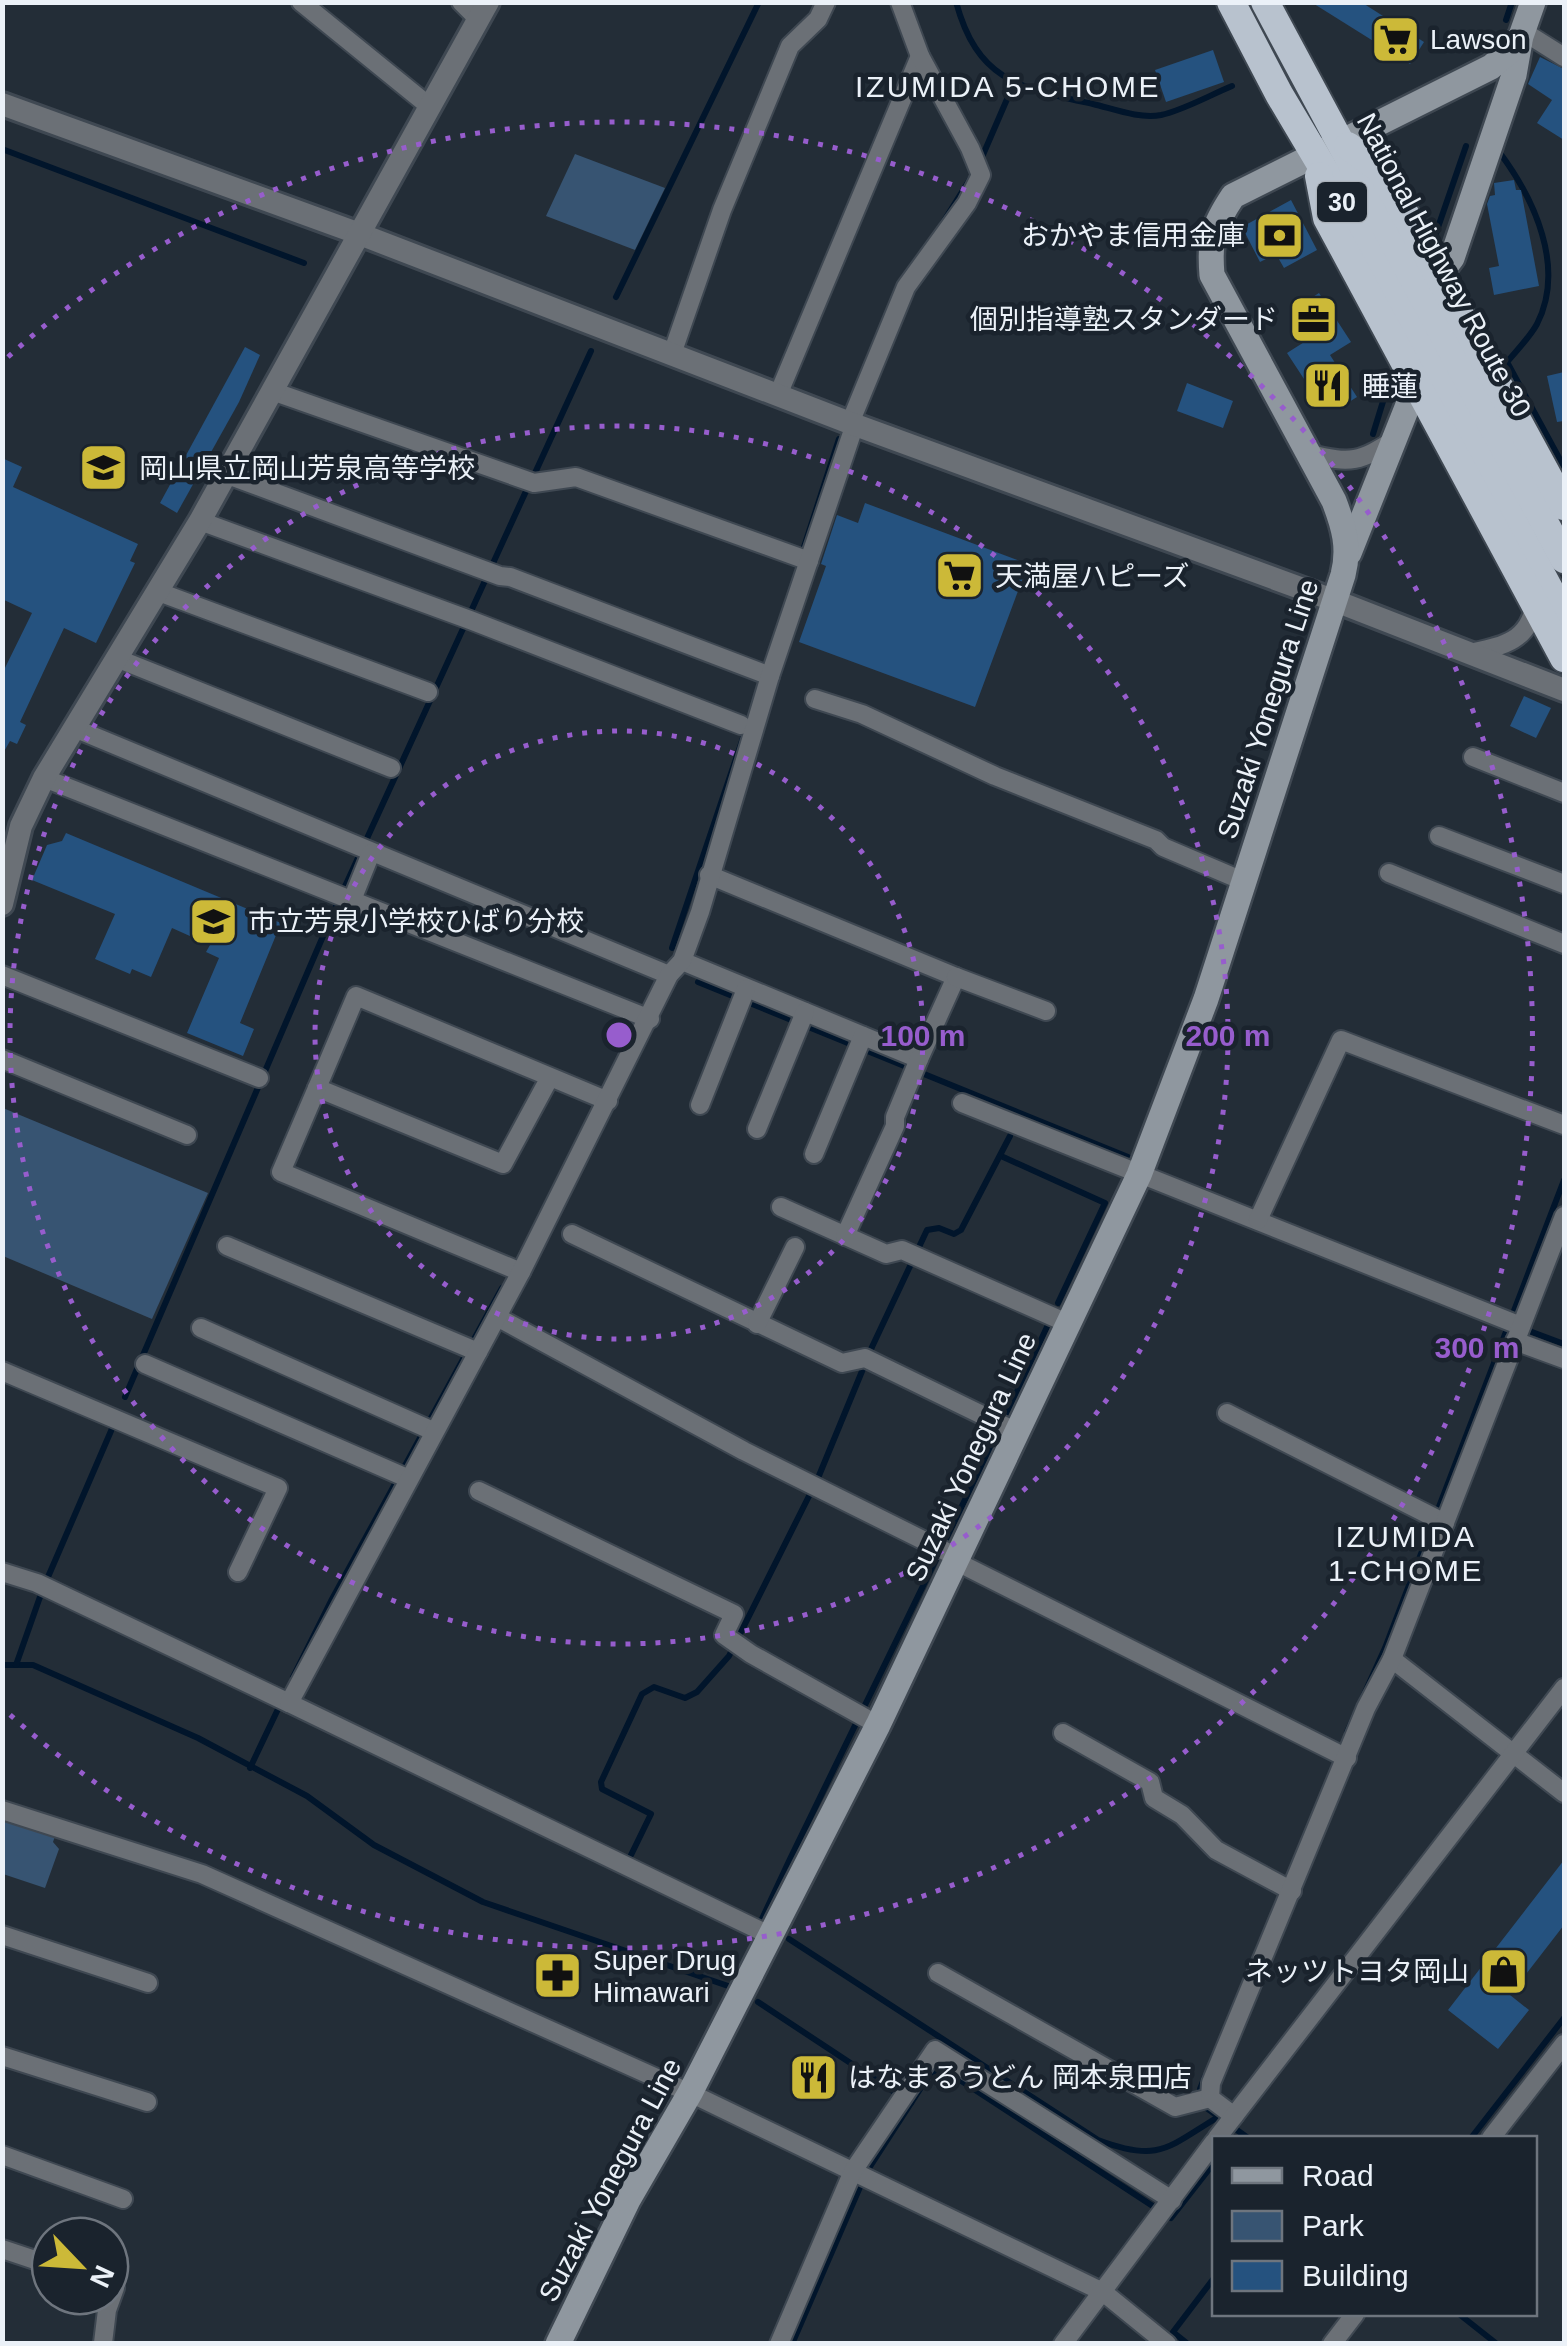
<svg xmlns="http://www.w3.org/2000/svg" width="1567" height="2346" font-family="Helvetica,'Noto Sans JP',sans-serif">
<rect width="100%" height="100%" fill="#232d37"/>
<g fill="#375472">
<path d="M575 154 665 188 635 250 546 216Z"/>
<path d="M3 1108 208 1193 152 1319 3 1256Z"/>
<path d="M3 1819 55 1836 53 1842 59 1849 45 1888 3 1874Z"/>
</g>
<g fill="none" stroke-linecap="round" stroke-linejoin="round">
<g stroke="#01152b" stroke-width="6">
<path d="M956 2C978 82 1020 88 1093 104 1114 109 1139 119 1161 115 1184 110 1210 95 1232 86"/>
<path d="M1506 20 1512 2"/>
<path d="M2 149 304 263"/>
<path d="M1500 153C1534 199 1566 267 1537 324 1530 337 1517 350 1507 362L1564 467"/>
<path d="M979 164 1014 83"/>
<path d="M942 224 970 179"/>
<path d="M1435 236 1466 146"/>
<path d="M616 297 759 2"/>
<path d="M1373 434 1389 382"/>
<path d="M535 473 591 351"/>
<path d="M804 547 839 439"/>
<path d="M672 948 744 735"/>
<path d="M698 982 1128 1157"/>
<path d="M1001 1156 1105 1203 1058 1303"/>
<path d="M1524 1329 1564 1344"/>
<path d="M125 1397 336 906 527 489"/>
<path d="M1006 1415 1047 1327"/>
<path d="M48 1577 114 1424"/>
<path d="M2 1665H33L198 1738 307 1796 374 1845 483 1902 734 1988"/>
<path d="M16 1665 41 1594"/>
<path d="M293 1677 331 1601 502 1288"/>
<path d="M1347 1732 1385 1648 1564 1180"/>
<path d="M250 1768 279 1707"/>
<path d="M631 1855 651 1814 602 1789 601 1782 642 1694 654 1687 685 1698 697 1692 729 1656 818 1478 872 1347 927 1230 939 1228 954 1234 961 1230 1010 1136"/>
<path d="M763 1923 761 1921 790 1859 998 1432"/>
<path d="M789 1939 1098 2140C1159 2163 1167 2148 1218 2117"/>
<path d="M758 2002 911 2103 931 2072 943 2069 1171 2218 1214 2163"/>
<path d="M1205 2076 1200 2089 1201 2104 1248 2138"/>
<path d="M1471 2138 1564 2018"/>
<path d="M869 2168 911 2103"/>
<path d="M1459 2314 1497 2344"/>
<path d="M792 2344 860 2187"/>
<path d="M1188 2344 1173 2332 1214 2278"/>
</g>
</g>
<g fill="#25527f">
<path d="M1311 2H1361L1424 42 1410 64Z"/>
<path d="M1213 50 1224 82 1166 102 1155 70Z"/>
<path d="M1540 57 1564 69V140L1537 123 1552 100 1528 84Z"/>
<path d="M1514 180 1516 190H1521L1539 286 1494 295 1489 268 1499 266 1487 204 1490 196 1495 195 1494 183Z"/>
<path d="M1291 200 1317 250 1284 268 1276 254 1260 262 1242 227Z"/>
<path d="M1319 293 1351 342 1330 355 1357 397 1341 407 1336 399 1323 408 1287 353 1309 339 1291 311Z"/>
<path d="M245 347 260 355 239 402 177 513 160 503Z"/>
<path d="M1564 372V421L1557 422 1547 376Z"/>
<path d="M1187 383 1233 401 1223 428 1177 411Z"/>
<path d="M2 458 22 467 13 487 138 544 130 561 135 563 96 643 64 628 20 722 26 725 17 744 10 741 2 755V674L32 613 2 599Z"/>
<path d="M865 503 1028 564 975 707 799 642 826 566 821 564 837 515 858 523Z"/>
<path d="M1524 696 1551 708 1536 738 1510 726Z"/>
<path d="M66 833 281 923 240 1023 254 1029 243 1056 187 1033 219 958 206 952 210 945 172 928 151 977 132 969 130 974 95 959 115 914 32 880 47 845 62 841Z"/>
<path d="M1564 1860V1925L1510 1995 1529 2010 1498 2049 1448 2010Z"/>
</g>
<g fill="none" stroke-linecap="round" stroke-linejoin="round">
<defs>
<g id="minor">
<path d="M301 2 429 106"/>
<path d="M461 2 478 19"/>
<path d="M1524 32 1564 57"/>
<path d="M672 354 722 210 790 46 818 19 826 2"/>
<path d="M272 391 534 483 576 477 809 561"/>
<path d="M778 395 920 56"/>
<path d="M850 423 906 287 967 203 981 175 970 148 920 56 900 2"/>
<path d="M1310 454C1352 464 1359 462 1396 439"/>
<path d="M225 474 500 576 510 577 770 676"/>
<path d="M200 521 470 620 741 725"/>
<path d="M156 591 428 692"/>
<path d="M1470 653C1502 646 1528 642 1535 605"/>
<path d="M116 658 391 768"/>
<path d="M815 699 862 714 995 776 1156 840 1163 847 1243 881"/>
<path d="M74 728 669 975"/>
<path d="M1473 757 1564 793"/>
<path d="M44 778 650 1019"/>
<path d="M1439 836 1564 884"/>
<path d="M1389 873 1564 944"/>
<path d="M352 900 371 853"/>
<path d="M682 961 919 1059 956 977 709 875"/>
<path d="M2 975 259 1078"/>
<path d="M956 977 1046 1011"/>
<path d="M2 1059 187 1135"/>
<path d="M550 1077 503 1164 317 1088 356 996 608 1101"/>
<path d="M317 1088 281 1172 521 1272"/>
<path d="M962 1103 1521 1326"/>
<path d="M700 1105 746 989"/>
<path d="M757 1129 805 1012"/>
<path d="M814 1154 863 1036"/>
<path d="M781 1207 886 1254 902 1250 1067 1323"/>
<path d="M1258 1220 1341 1040 1564 1125"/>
<path d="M572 1234 842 1363 865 1358 1015 1431"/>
<path d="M845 1236 895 1126V1117L919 1059"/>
<path d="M227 1246 478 1352"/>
<path d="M497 1317 744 1451 957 1557"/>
<path d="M757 1324 795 1247"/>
<path d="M201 1328 433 1431"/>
<path d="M1515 1341 1564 1359"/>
<path d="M145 1364 407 1478"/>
<path d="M2 1371 278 1488 238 1572"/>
<path d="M1227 1413 1445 1523"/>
<path d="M479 1491 734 1614 724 1635 751 1654 878 1725"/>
<path d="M955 1561 1347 1758"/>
<path d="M2 1572 37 1583 289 1703"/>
<path d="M1392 1659 1564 1793"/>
<path d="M1063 1733 1150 1782 1154 1798 1182 1815 1216 1850 1292 1891"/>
<path d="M2 1810 202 1874 690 2093 1103 2292 1167 2344"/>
<path d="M2 1935 148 1983"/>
<path d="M771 1936 289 1703 521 1272 669 975 682 961 700 912 770 676 855 424"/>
<path d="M938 1973 1175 2107 1210 2098"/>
<path d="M2 2056 147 2102"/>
<path d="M1234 2116 1210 2098 1211 2083 1366 1708 1392 1659 1564 1216"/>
<path d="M1217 2138 1564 1688"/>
<path d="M1491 2138 1564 2044"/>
<path d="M2 2155 123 2199"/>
<path d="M2 2249 50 2265"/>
<path d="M103 2343 107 2310 115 2288 110 2286"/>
<path d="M779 2344 853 2171 935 2050 1172 2200"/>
<path d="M1063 2344 1214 2142"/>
<path d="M1332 2344 1355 2314"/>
</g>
<g id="tertiary">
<path d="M2 104 357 233 850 423 1333 600 1564 690"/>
<path d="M2 904 21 826 44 778 200 521 488 2"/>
</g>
<g id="secondary">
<path d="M1439 275 1452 258 1514 75 1520 41"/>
<path d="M1349 553 1416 385"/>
<path d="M558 2344 628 2200 690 2093 878 1725 1139 1175 1206 999 1343 575C1350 548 1344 527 1334 501L1212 275C1209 239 1213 226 1233 196L1491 67 1510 51 1521 36 1533 2"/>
</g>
<g id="trunk">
<path d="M1231 2 1279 94 1339 195 1564 617"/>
<path d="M1265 2 1564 559"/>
<path d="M1348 146 1381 170 1564 506"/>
<path d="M1319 176 1327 218 1564 658"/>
</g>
</defs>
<use href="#minor" stroke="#3f4852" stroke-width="22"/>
<use href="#tertiary" stroke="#3f4852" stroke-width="28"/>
<use href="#secondary" stroke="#3f4852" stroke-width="30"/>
<use href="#trunk" stroke="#3f4852" stroke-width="32"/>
<use href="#minor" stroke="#6b7076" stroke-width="18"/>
<use href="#tertiary" stroke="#6b7076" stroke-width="22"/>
<use href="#secondary" stroke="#8f979f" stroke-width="25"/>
<use href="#trunk" stroke="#b8c2ce" stroke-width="28"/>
</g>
<g fill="none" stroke="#975dcd" stroke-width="5" stroke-dasharray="5 10">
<circle cx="619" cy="1035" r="304"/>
<circle cx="619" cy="1035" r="609"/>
<path d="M8 357A913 913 0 1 1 8 1713"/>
</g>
<defs>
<symbol id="supermarket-square" viewBox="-11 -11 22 22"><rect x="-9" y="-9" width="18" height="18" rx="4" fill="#ccb938" stroke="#1a232d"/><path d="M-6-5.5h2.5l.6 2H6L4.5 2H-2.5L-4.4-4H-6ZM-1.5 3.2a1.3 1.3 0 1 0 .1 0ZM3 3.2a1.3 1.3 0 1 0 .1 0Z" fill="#111"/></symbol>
<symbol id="bank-square" viewBox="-11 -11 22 22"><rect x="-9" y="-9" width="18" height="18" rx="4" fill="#ccb938" stroke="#1a232d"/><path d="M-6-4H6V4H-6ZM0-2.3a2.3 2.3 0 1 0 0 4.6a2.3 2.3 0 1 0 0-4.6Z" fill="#111"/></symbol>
<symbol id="office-square" viewBox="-11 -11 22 22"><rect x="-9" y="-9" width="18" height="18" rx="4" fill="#ccb938" stroke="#1a232d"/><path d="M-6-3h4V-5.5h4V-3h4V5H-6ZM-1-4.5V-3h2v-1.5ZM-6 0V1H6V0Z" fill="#111"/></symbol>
<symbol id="restaurant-square" viewBox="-11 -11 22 22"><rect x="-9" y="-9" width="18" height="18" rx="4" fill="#ccb938" stroke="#1a232d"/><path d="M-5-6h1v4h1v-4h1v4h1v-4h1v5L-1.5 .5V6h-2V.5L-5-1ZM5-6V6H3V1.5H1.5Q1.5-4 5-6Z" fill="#111"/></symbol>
<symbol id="school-square" viewBox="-11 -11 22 22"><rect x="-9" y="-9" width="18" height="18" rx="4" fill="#ccb938" stroke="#1a232d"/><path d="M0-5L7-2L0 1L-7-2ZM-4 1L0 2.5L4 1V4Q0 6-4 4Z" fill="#111"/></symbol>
<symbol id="shop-square" viewBox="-11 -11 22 22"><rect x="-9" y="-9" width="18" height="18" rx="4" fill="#ccb938" stroke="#1a232d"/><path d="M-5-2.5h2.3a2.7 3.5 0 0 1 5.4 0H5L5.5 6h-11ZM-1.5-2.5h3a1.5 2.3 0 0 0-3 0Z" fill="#111"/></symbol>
<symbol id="pharmacy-square" viewBox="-11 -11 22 22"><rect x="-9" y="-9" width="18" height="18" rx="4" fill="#ccb938" stroke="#1a232d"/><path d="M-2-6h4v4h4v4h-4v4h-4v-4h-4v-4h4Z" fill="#111"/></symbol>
</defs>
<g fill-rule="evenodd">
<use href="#supermarket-square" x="1368" y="12" width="55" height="55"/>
<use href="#bank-square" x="1252" y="208" width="55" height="55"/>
<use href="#office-square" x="1286" y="292" width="55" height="55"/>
<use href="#restaurant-square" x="1300" y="358" width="55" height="55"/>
<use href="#school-square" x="76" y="440" width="55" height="55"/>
<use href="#supermarket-square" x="932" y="548" width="55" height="55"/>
<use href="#school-square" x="186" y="894" width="55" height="55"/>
<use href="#shop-square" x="1476" y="1944" width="55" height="55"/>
<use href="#pharmacy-square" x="530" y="1948" width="55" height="55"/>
<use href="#restaurant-square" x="786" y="2050" width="55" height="55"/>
</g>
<g text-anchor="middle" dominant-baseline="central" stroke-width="9" stroke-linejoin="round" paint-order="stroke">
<rect fill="#1a232d" stroke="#acb3bb" stroke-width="2.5" x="1317" y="182" width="50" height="40" rx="8"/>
<g font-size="25" font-weight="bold" fill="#ebf1f8">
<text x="1342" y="202">30</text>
</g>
<g font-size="28" fill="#ebf1f8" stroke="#1a232d" text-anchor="start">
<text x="1430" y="39">Lawson</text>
<text x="1245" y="235" text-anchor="end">おかやま信用金庫</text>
<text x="1278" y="319" text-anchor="end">個別指導塾スタンダード</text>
<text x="1362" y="386">睡蓮</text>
<text x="139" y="468">岡山県立岡山芳泉高等学校</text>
<text x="995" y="576">天満屋ハピーズ</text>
<text x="248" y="921">市立芳泉小学校ひばり分校</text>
<text x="593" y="1960">Super Drug<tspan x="593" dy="32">Himawari</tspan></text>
<text x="1469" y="1971" text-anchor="end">ネッツトヨタ岡山</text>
<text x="848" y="2077">はなまるうどん 岡本泉田店</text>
</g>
<g font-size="28" fill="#ebf1f8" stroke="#1a232d">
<text transform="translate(1444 265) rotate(62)">National Highway Route 30</text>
<text transform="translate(1268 709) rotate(-72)">Suzaki Yonegura Line</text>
<text transform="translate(971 1457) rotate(-65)">Suzaki Yonegura Line</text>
<text transform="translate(610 2180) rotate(-62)">Suzaki Yonegura Line</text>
</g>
<g font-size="30" letter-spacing="2.5" fill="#ebf1f8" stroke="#1a232d">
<text x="1008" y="86">IZUMIDA 5-CHOME</text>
<text x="1406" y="1536">IZUMIDA<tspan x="1406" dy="34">1-CHOME</tspan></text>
</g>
</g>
<circle cx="619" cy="1035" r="15" fill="#975dcd" stroke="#1a232d" stroke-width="5"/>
<g font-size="30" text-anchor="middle" font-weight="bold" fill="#975dcd" stroke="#1a232d" stroke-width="9" stroke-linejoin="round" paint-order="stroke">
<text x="923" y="1046">100 m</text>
<text x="1228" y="1046">200 m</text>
<text x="1477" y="1358">300 m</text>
</g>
<rect width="1567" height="2346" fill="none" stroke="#ebf1f8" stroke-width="10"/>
<rect x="1212" y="2136" width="325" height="180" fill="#1a232d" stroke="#6e757e" stroke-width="2.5"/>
<rect x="1232" y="2168" width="50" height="15" fill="#8f979f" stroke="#6e757e" stroke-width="2.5"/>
<text x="1302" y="2186" font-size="30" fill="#ebf1f8">Road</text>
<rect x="1232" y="2211" width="50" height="30" fill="#375472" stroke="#6e757e" stroke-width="2.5"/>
<text x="1302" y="2236" font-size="30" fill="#ebf1f8">Park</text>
<rect x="1232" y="2261" width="50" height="30" fill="#25527f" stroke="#6e757e" stroke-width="2.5"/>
<text x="1302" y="2286" font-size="30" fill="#ebf1f8">Building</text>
<g transform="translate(80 2266) rotate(115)"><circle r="48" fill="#1a232d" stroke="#6e757e" stroke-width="2.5"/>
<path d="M0-8L18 38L0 25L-18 38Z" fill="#ccb938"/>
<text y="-15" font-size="28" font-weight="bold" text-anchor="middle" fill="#ebf1f8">N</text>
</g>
</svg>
